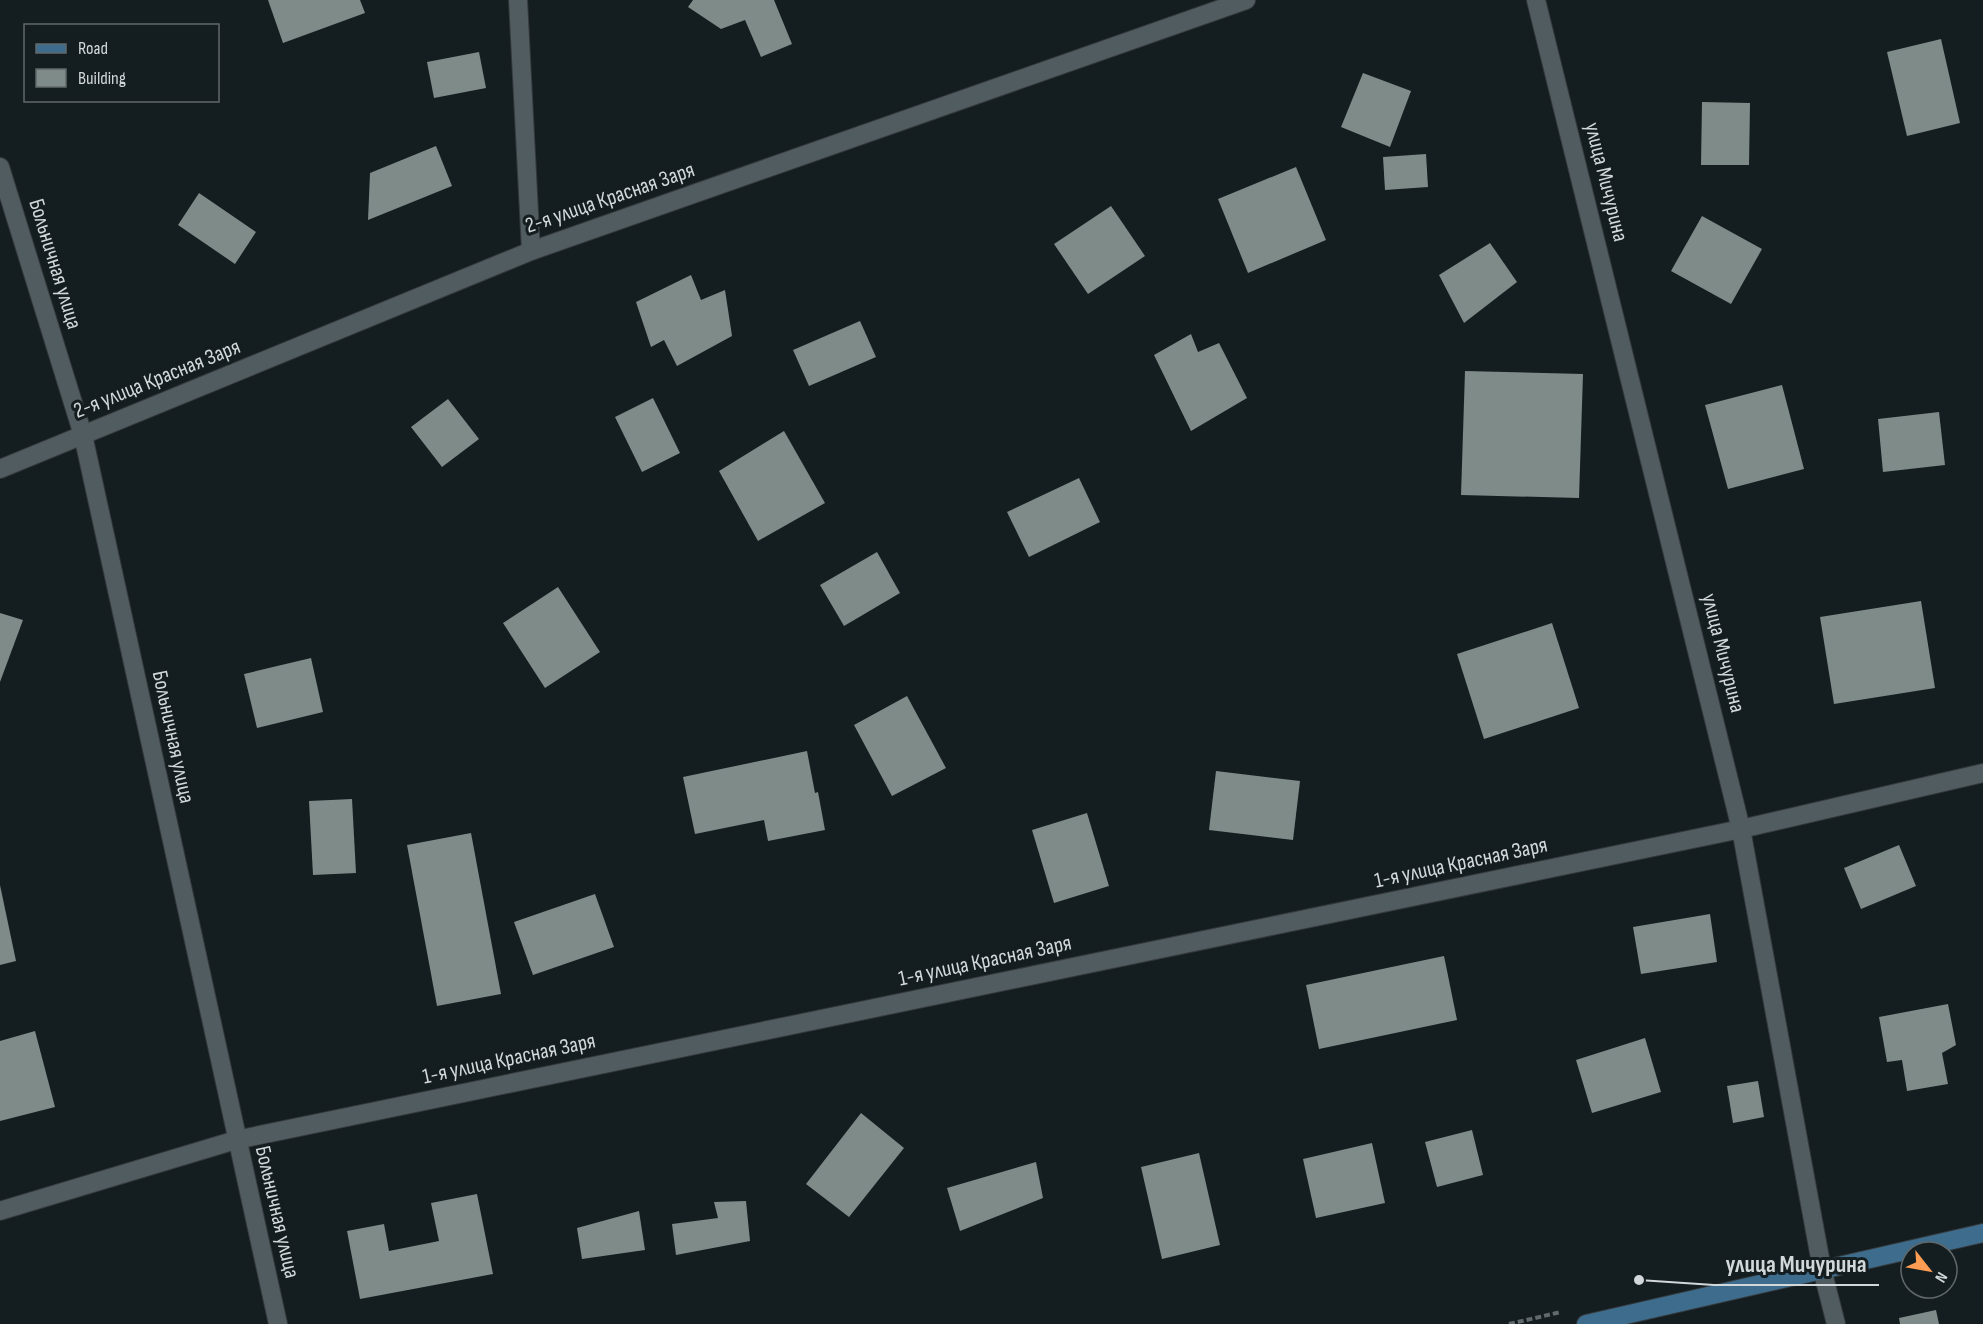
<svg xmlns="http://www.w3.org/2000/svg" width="1983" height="1324" font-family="'Sofia Sans Condensed',sans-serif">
<rect width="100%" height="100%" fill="#141d20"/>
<g fill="#7e8b89">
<path d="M268 0H360L365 13 283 43Z"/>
<path d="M693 0H774L792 44 761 57 745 20 721 29 688 7Z"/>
<path d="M1941 39 1960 123 1907 136 1887 52Z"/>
<path d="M479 52 486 88 434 98 427 62Z"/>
<path d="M1363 73 1411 91 1390 147 1341 127Z"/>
<path d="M1702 102 1750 103 1749 165H1701Z"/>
<path d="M436 146 452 186 368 220 370 173Z"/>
<path d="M1426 154 1428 187 1385 190 1383 157Z"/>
<path d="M1296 167 1326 240 1248 273 1218 199Z"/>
<path d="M199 193 256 232 235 264 178 225Z"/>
<path d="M1111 206 1145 256 1088 294 1054 244Z"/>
<path d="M1702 216 1762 249 1731 304 1671 271Z"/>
<path d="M1490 243 1517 282 1464 323 1439 275Z"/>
<path d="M691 275 701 300 725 290 732 336 677 366 664 340 651 347 636 302Z"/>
<path d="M860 321 876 357 809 386 793 350Z"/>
<path d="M1191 334 1198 352 1219 343 1247 398 1191 431 1154 355Z"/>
<path d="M1465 371 1583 374 1579 498 1461 495Z"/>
<path d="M1782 385 1804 469 1728 489 1705 405Z"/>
<path d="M653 398 680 453 642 472 615 417Z"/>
<path d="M448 399 479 439 442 467 411 427Z"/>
<path d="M1939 412 1945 465 1883 472 1878 419Z"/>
<path d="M784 431 825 503 758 541 719 471Z"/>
<path d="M1079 478 1100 522 1029 557 1007 512Z"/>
<path d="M877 552 900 593 844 626 820 585Z"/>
<path d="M558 587 600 652 545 688 503 623Z"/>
<path d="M1921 601 1935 688 1834 704 1820 617Z"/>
<path d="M0 613 23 620 0 682Z"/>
<path d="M1552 623 1579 708 1484 739 1457 654Z"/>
<path d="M311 658 323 712 257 728 244 674Z"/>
<path d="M907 696 946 768 892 796 854 725Z"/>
<path d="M807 751 815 793 818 792 825 830 768 841 764 820 695 834 683 777Z"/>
<path d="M1216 771 1300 781 1293 840 1209 830Z"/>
<path d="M352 799 356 873 313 875 309 801Z"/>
<path d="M1087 813 1109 886 1054 903 1032 830Z"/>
<path d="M471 833 501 994 437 1006 407 845Z"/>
<path d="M1899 845 1916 886 1861 909 1844 868Z"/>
<path d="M0 885 16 961 0 965Z"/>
<path d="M595 894 614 947 533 975 514 922Z"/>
<path d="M1710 914 1717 962 1641 974 1633 927Z"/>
<path d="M1444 956 1457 1020 1319 1049 1306 985Z"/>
<path d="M1948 1004 1956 1045 1942 1053 1948 1084 1907 1091 1902 1060 1887 1062 1879 1017Z"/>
<path d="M35 1031 55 1107 0 1121V1041Z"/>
<path d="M1645 1038 1661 1092 1592 1113 1576 1060Z"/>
<path d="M1758 1081 1764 1117 1733 1123 1727 1086Z"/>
<path d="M861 1113 904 1148 849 1217 806 1184Z"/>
<path d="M1472 1130 1483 1175 1437 1187 1425 1142Z"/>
<path d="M1372 1143 1385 1203 1316 1218 1303 1159Z"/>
<path d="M1199 1153 1220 1245 1162 1259 1141 1167Z"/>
<path d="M1036 1162 1043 1198 960 1231 947 1188Z"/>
<path d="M477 1194 493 1274 360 1299 347 1231 384 1224 389 1251 439 1241 431 1203Z"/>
<path d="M746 1201 750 1241 676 1255 672 1224 718 1218 714 1202Z"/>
<path d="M639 1211 645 1250 582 1259 577 1228Z"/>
<path d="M1936 1310 1939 1324H1900L1899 1318Z"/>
</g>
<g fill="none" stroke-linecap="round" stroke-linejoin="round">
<defs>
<g id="service">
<path d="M518 0 531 251"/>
<path d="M236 1140 1741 829 1983 773"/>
</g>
<g id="minor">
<path d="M1536 0 1741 829 1822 1269 1836 1324"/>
<path d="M0 469 531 251 1246 0"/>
<path d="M0 1211 236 1140"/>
</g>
<path id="tertiary" d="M0 167 83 435 278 1324"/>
<path id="secondary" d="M1586 1324 1983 1233"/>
</defs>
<use href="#service" stroke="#34393c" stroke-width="20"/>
<use href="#minor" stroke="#34393c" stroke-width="20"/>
<use href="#tertiary" stroke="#34393c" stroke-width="20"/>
<use href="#secondary" stroke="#34393c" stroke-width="20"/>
<path stroke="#62696c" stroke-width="4" stroke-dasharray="6 3" stroke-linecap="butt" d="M1509 1324 1561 1312"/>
<use href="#service" stroke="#515c60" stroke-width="18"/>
<use href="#minor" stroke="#515c60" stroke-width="18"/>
<use href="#tertiary" stroke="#515c60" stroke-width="18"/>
<use href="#secondary" stroke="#3d6c8c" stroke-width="18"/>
</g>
<g text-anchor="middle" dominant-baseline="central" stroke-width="6" stroke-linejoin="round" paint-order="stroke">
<g font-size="22" fill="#d2d8da" stroke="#141d20">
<text transform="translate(1606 182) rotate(76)">улица Мичурина</text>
<text transform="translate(610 198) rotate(-19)">2-я улица Красная Заря</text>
<text transform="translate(55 264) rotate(73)">Больничная улица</text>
<text transform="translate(157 379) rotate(-22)">2-я улица Красная Заря</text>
<text transform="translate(1723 653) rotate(76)">улица Мичурина</text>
<text transform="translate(173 737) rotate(78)">Больничная улица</text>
<text transform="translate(1461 863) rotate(-12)">1-я улица Красная Заря</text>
<text transform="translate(985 961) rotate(-12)">1-я улица Красная Заря</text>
<text transform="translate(509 1059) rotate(-12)">1-я улица Красная Заря</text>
<text transform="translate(277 1212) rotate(77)">Больничная улица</text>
</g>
</g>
<path fill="none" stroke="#d2d8da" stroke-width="2" d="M1639 1280L1714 1285H1879"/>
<circle fill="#d2d8da" stroke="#141d20" stroke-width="2" cx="1639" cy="1280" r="6"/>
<g font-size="24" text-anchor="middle" font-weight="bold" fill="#d2d8da" stroke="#141d20" stroke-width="6" stroke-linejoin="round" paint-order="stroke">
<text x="1796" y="1272">улица Мичурина</text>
</g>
<rect x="24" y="24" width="195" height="78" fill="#141d20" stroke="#60686a" stroke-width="1.5"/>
<rect x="36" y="44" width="30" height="9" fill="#3d6c8c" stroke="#60686a" stroke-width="1.5"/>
<text x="78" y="54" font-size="18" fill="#d2d8da">Road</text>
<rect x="36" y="69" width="30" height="18" fill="#7e8b89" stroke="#60686a" stroke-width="1.5"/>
<text x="78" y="84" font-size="18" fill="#d2d8da">Building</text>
<g transform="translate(1929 1270) rotate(121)"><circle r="28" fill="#141d20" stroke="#60686a" stroke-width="1.5"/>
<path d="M0-4.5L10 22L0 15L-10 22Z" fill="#fc9d53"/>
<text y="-9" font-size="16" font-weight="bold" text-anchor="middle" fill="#d2d8da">N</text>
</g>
</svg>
